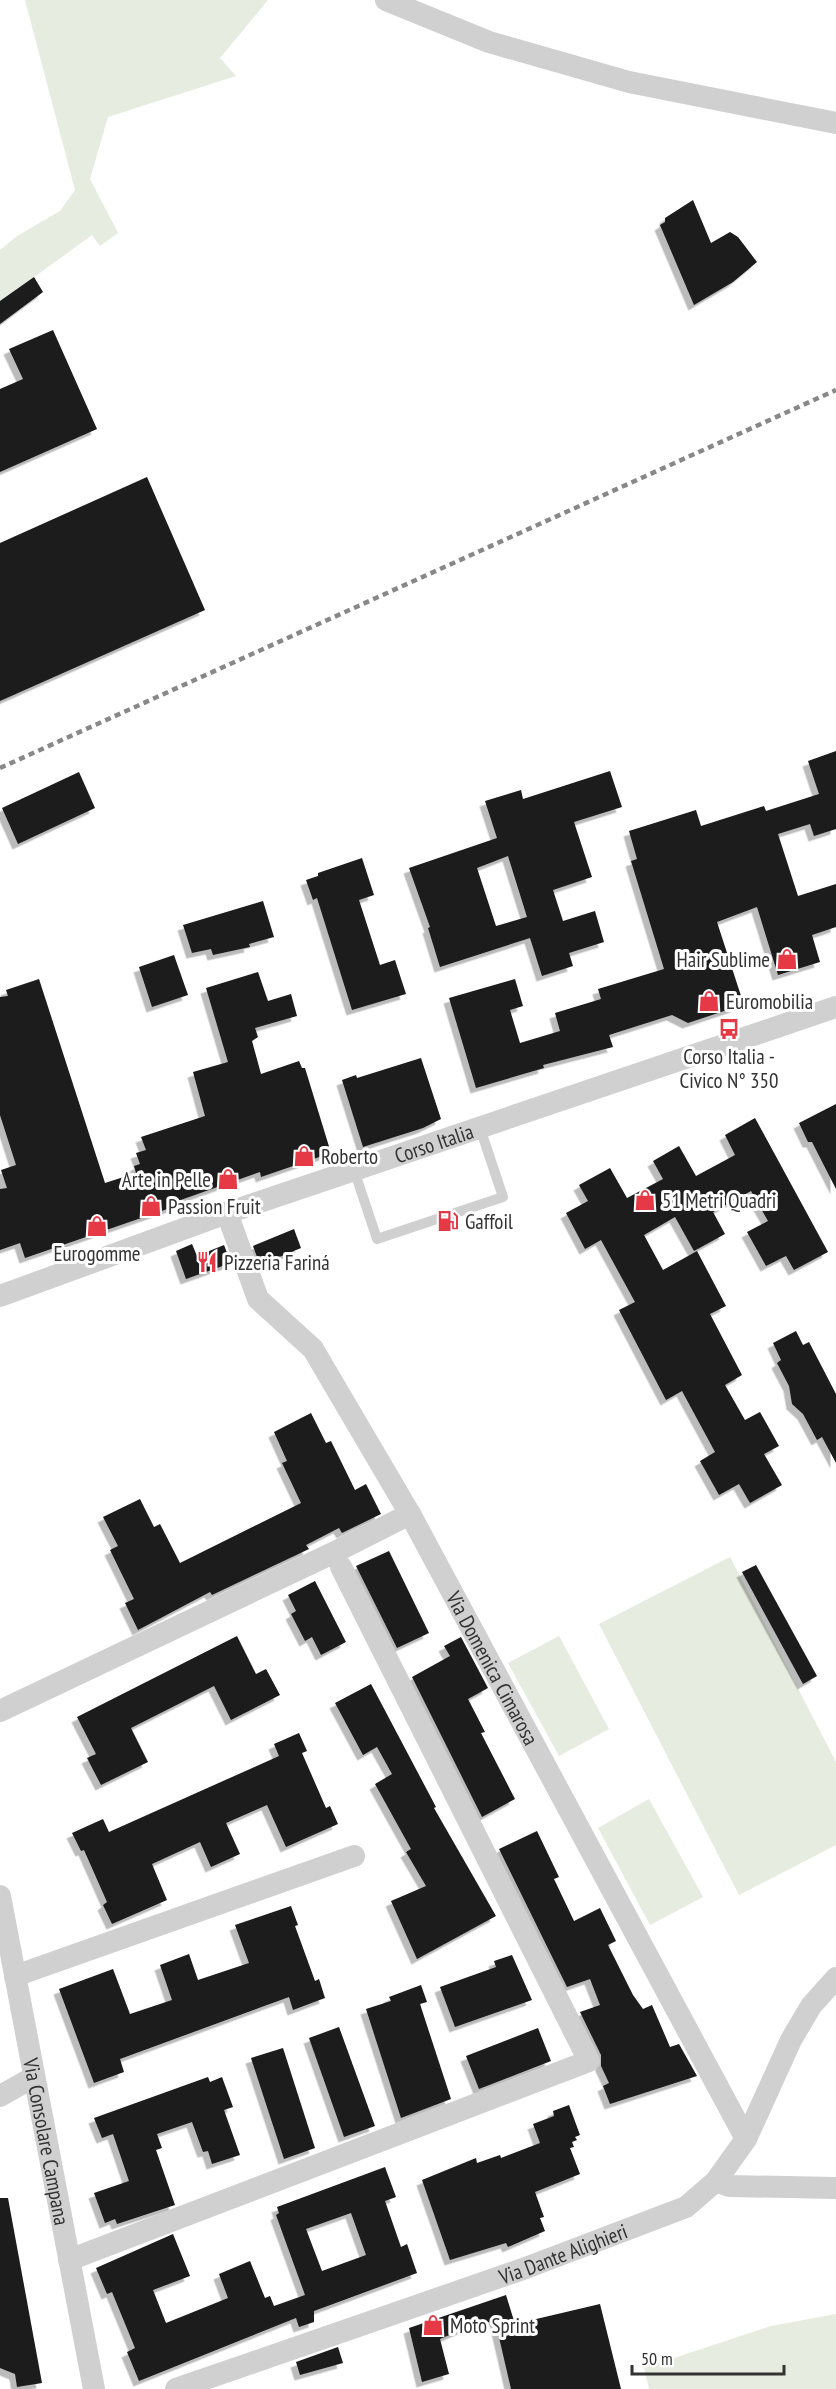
<svg xmlns="http://www.w3.org/2000/svg" width="836" height="2389" font-family="'PT Sans Narrow',sans-serif">
<defs>
<filter id="shadow"><feDropShadow dx="-5.5" dy="5.5" stdDeviation="0" flood-color="#0004"/></filter>
</defs>
<rect width="100%" height="100%" fill="#fff"/>
<g fill="#e6ecdf">
<path d="M25 0H268L220 58 236 76 108 117 90 179 118 233 100 246 92 235 0 302V250L17 236 60 211 75 190Z"/>
<path d="M730 1557 836 1762V1845L739 1895 599 1624Z"/>
<path d="M559 1636 609 1729 559 1756 508 1663Z"/>
<path d="M649 1799 703 1897 650 1925 598 1828Z"/>
<path d="M836 2314V2389H649L644 2368 771 2326Z"/>
</g>
<g fill="#1a1a1a" fill-rule="evenodd" filter="url(#shadow)">
<path d="M693 200 711 243 730 232 738 237 757 262 733 282 694 305 660 225 665 222V218Z"/>
<path d="M34 277 43 292 0 324V301Z"/>
<path d="M53 330 97 429 0 472V389L23 379 9 349Z"/>
<path d="M147 477 205 610 0 701V543Z"/>
<path d="M836 751V829L814 836 810 824 778 834 798 896 836 884V927L812 935 820 962 778 975 757 907 717 922 742 999 736 1007 688 1023 672 1015 609 1035 613 1047 543 1065 544 1068 476 1088 449 998 515 979 523 1006 510 1010 520 1043 560 1031 555 1013 601 999 598 989 664 969 631 861 637 859 629 831 696 810 701 826 764 806 766 811 819 794 808 761Z"/>
<path d="M610 771 622 807 574 822 592 877 553 890 563 921 595 911 604 942 569 953 573 966 542 976 530 938 440 967 428 928 430 927 409 868 497 838 485 801 521 790 523 799ZM508 856 527 917 496 926 477 868Z"/>
<path d="M79 772 95 808 18 844 2 808Z"/>
<path d="M362 858 374 895 359 900 380 965 395 960 406 994 352 1010 317 898 313 900 306 880 318 876V873Z"/>
<path d="M263 901 274 937 249 944 250 947 213 955 211 949 192 953 183 925Z"/>
<path d="M174 955 188 995 152 1007 139 967Z"/>
<path d="M258 972 268 1001 291 994 297 1016 255 1028 258 1037 252 1041 261 1074 299 1061 302 1068H305L331 1153 261 1177 260 1172 175 1202 176 1206 25 1258 20 1243 0 1250V1189L7 1188 1 1170 16 1165 0 1115V997L8 996 6 990 39 979 105 1183 136 1173 134 1166 140 1164 136 1153 146 1150 141 1137 205 1116 193 1072 228 1062 206 988Z"/>
<path d="M421 1058 441 1119 423 1128 363 1147 342 1080 356 1075 357 1078Z"/>
<path d="M836 1104V1189L812 1142H808L799 1123Z"/>
<path d="M755 1118 828 1252 794 1270 786 1256 766 1266 747 1232 768 1221 751 1191 713 1212 725 1234 694 1251 675 1217 644 1235 663 1270 697 1251 726 1306 710 1314 742 1375 725 1385 745 1420 760 1412 779 1446 764 1454 782 1485 750 1503 739 1484 719 1495 700 1461 715 1452 682 1391 666 1400 619 1310 635 1302 601 1240 585 1249 566 1213 588 1201 579 1185 610 1168 627 1198 663 1179 653 1161 679 1146 696 1176 735 1155 725 1135Z"/>
<path d="M294 1229 301 1248 260 1265 253 1246Z"/>
<path d="M192 1244 197 1256 224 1245 231 1263 186 1279 176 1251Z"/>
<path d="M796 1331 803 1345 809 1342 836 1394V1463L822 1437 817 1440 803 1414 792 1404 789 1386 777 1363 781 1360 773 1343Z"/>
<path d="M311 1413 326 1443 331 1441 355 1490 366 1484 381 1514 342 1533 339 1528 306 1545 309 1549 212 1595 210 1592 138 1630 125 1603 134 1599 110 1550 118 1546 103 1517 140 1499 154 1527 160 1524 180 1563 301 1503 282 1463 287 1461 274 1432Z"/>
<path d="M389 1551 429 1633 397 1648 356 1566Z"/>
<path d="M756 1565 817 1676 803 1684 742 1572Z"/>
<path d="M315 1581 346 1642 321 1655 312 1637 305 1641 291 1614 296 1611 288 1595Z"/>
<path d="M237 1636 256 1674 266 1669 280 1695 231 1720 214 1686 131 1728 148 1762 101 1785 87 1758 96 1754 77 1717Z"/>
<path d="M461 1637 488 1688 468 1699 485 1732 481 1733 515 1799 482 1817 412 1677 450 1656 444 1646Z"/>
<path d="M371 1684 436 1807 434 1808 496 1916 417 1959 391 1901 426 1886 406 1852 411 1849 375 1784 392 1774 377 1747 363 1755 335 1703Z"/>
<path d="M299 1733 307 1751 302 1753 326 1808 330 1806 338 1824 286 1847 267 1805 226 1823 240 1854 211 1867 200 1842 152 1864 167 1900 112 1924 103 1905 107 1902 84 1850 81 1851 72 1833 103 1819 109 1832 279 1756 274 1744Z"/>
<path d="M537 1831 559 1877 554 1879 574 1921 600 1908 616 1941 608 1945 633 1995 643 2009 652 2005 670 2047 679 2044 697 2076 610 2104 603 2086 609 2083 601 2066V2055L580 2012 600 2005 590 1979 567 1987 499 1849Z"/>
<path d="M291 1906 298 1925 295 1926 315 1981 319 1979 325 1998 293 2010 289 1997 120 2059 124 2072 94 2083 59 1989 113 1969 130 2014 172 2000 160 1965 189 1954 198 1980 249 1963 235 1925Z"/>
<path d="M512 1955 532 2000 455 2027 440 1987 496 1967 494 1961Z"/>
<path d="M421 1985 427 2002 420 2004 451 2099 401 2118 366 2009 391 2001 389 1997Z"/>
<path d="M339 2027 375 2126 344 2137 309 2038Z"/>
<path d="M538 2028 551 2061 479 2089 466 2056Z"/>
<path d="M283 2048 315 2148 284 2159 251 2058Z"/>
<path d="M208 2077 210 2082 222 2077 233 2107 224 2110 240 2155 212 2164 208 2151 203 2152 192 2122 157 2134 162 2148 156 2150 175 2205 117 2224 115 2219 105 2223 94 2193 129 2181 113 2134 102 2138 94 2118Z"/>
<path d="M569 2105 580 2135 575 2137 577 2140 572 2142 574 2147 570 2148 580 2174 535 2192 544 2217 540 2218 545 2231 508 2247 506 2243 450 2260 422 2180 476 2158 477 2163 500 2155 501 2158 540 2143 533 2124 554 2116 553 2111Z"/>
<path d="M385 2167 396 2197 385 2201 401 2247 407 2244 417 2273 314 2311V2322L299 2327 296 2318 139 2381 127 2352 135 2348 112 2292 107 2294 96 2268 173 2234 190 2276 153 2290 166 2323 228 2298 219 2274 250 2261 265 2298 270 2296 274 2306 305 2295 276 2215 279 2213 277 2207ZM351 2213 366 2255 322 2271 306 2229Z"/>
<path d="M0 2198H8L42 2383 17 2387 15 2374 0 2368Z"/>
<path d="M506 2295 515 2324 600 2304 621 2389H511L495 2320 468 2329V2327L440 2339 449 2374 422 2382 409 2328Z"/>
<path d="M338 2347 343 2363 300 2375 296 2362Z"/>
</g>
<g fill="none" stroke-linecap="round" stroke-linejoin="round">
<path stroke="#d0d0d0" stroke-width="10" d="M354 1170 377 1239 503 1197 480 1128"/>
<g stroke="#d0d0d0" stroke-width="22">
<path d="M386 0 489 42 629 82 836 123"/>
<path id="s1" d="M227 1213 258 1299 313 1349 410 1514 746 2139"/>
<path id="s2" d="M0 1296 227 1213 836 1007"/>
<path d="M0 1711 335 1552 410 1514"/>
<path id="s3" d="M0 1896 94 2389"/>
<path d="M15 1976 354 1856"/>
<path d="M0 2096 34 2077"/>
<path d="M716 2181 729 2186 836 2188"/>
<path d="M69 2260 589 2061 341 1567"/>
<path id="s4" d="M176 2389 523 2269 686 2207 716 2181 746 2139 791 2040 811 2006 836 1978"/>
</g>
<path stroke="#888" stroke-width="4.5" stroke-dasharray="6 4.5" stroke-linecap="butt" d="M0 768 836 390"/>
</g>
<defs>
<symbol id="shop-bare" viewBox="-9 -9 18 18"><path d="M-5-2.5h2.3a2.7 3.5 0 0 1 5.4 0H5L5.5 6h-11ZM-1.5-2.5h3a1.5 2.3 0 0 0-3 0Z" fill="#e63946" stroke="#fff" stroke-width="2.5" paint-order="stroke"/></symbol>
<symbol id="bus-bare" viewBox="-9 -9 18 18"><path d="M-5-6H5V4H4V6H2V4H-2V6H-4V4H-5ZM-3.5-4V0h7V-4ZM-3.5 1.2v1.5H-2V1.2ZM2 1.2v1.5H3.5V1.2Z" fill="#e63946" stroke="#fff" stroke-width="2.5" paint-order="stroke"/></symbol>
<symbol id="fuel-bare" viewBox="-9 -9 18 18"><path d="M-5.5-6h7V0h2V4h1.3V-2.5L3-4.5l.8-.8L6-3V5H2.5V1h-1V6h-7ZM-4.2-4.7v3.2H.2V-4.7Z" fill="#e63946" stroke="#fff" stroke-width="2.5" paint-order="stroke"/></symbol>
<symbol id="restaurant-bare" viewBox="-9 -9 18 18"><path d="M-5-6h1v4h1v-4h1v4h1v-4h1v5L-1.5 .5V6h-2V.5L-5-1ZM5-6V6H3V1.5H1.5Q1.5-4 5-6Z" fill="#e63946" stroke="#fff" stroke-width="2.5" paint-order="stroke"/></symbol>
</defs>
<g fill-rule="evenodd">
<use href="#shop-bare" x="772" y="944" width="30" height="30"/>
<use href="#shop-bare" x="694" y="986" width="30" height="30"/>
<use href="#bus-bare" x="714" y="1014" width="30" height="30"/>
<use href="#shop-bare" x="289" y="1141" width="30" height="30"/>
<use href="#shop-bare" x="213" y="1164" width="30" height="30"/>
<use href="#shop-bare" x="630" y="1185" width="30" height="30"/>
<use href="#shop-bare" x="136" y="1191" width="30" height="30"/>
<use href="#fuel-bare" x="433" y="1206" width="30" height="30"/>
<use href="#shop-bare" x="82" y="1211" width="30" height="30"/>
<use href="#restaurant-bare" x="192" y="1247" width="30" height="30"/>
<use href="#shop-bare" x="418" y="2310" width="30" height="30"/>
</g>
<g text-anchor="middle" dominant-baseline="central" stroke-width="6" stroke-linejoin="round" paint-order="stroke">
<g font-size="21" fill="#333" stroke="#fff" text-anchor="start">
<text x="770" y="959" text-anchor="end">Hair Sublime</text>
<text x="726" y="1001">Euromobilia</text>
<text x="729" y="1056" text-anchor="middle">Corso Italia -<tspan x="729" dy="24">Civico N° 350</tspan></text>
<text x="321" y="1156">Roberto</text>
<text x="211" y="1179" text-anchor="end">Arte in Pelle</text>
<text x="662" y="1200">51 Metri Quadri</text>
<text x="168" y="1206">Passion Fruit</text>
<text x="465" y="1221">Gaffoil</text>
<text x="97" y="1253" text-anchor="middle">Eurogomme</text>
<text x="224" y="1262">Pizzeria Fariná</text>
<text x="450" y="2325">Moto Sprint</text>
</g>
<g font-size="21" fill="#333" stroke="#fff">
<text stroke="none"><textPath href="#s2" startOffset="460">Corso Italia</textPath></text>
<text stroke="none"><textPath href="#s1" startOffset="532">Via Domenica Cimarosa</textPath></text>
<text stroke="none"><textPath href="#s3" startOffset="250">Via Consolare Campana</textPath></text>
<text stroke="none"><textPath href="#s4" startOffset="410">Via Dante Alighieri</textPath></text>
</g>
</g>
<path d="M632 2365v9h152v-9" fill="none" stroke="#333333" stroke-width="3"/>
<text x="641" y="2365" font-size="18" fill="#333333" stroke="#ffffff" stroke-width="4.5" paint-order="stroke">50 m</text>
</svg>
